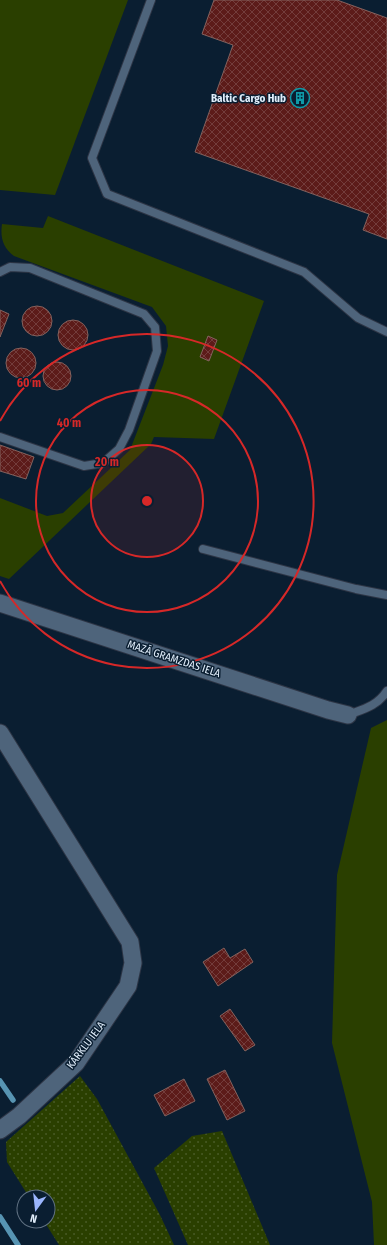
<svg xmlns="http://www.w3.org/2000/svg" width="387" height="1245" font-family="'Fira Sans Condensed',sans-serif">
<defs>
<pattern id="garden-dots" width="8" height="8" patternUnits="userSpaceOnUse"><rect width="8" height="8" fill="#2a3f00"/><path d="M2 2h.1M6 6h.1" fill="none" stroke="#495b26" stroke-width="1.8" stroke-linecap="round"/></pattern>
<pattern id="building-cross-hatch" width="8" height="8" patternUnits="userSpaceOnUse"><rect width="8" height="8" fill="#5c1b19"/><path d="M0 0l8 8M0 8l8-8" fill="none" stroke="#733c3b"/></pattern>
</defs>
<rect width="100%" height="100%" fill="#0a1e31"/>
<g fill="#2a3f00">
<path d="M0 0H128L55 195 0 190Z"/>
<path d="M48 216 264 301 214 439 154 437 151 444 9 579 0 576V498L47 516 63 513 130 450 163 365 168 346 166 326 152 307 14 256C3 248 0 237 2 224L43 228Z"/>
<path d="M387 720V1245H374L372 1202 332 1043 337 875 371 728Z"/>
</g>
<g fill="url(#garden-dots)">
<path d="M80 1076 97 1099 160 1215 174 1245H59L44 1221H48V1197H29L7 1162 6 1142Z"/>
<path d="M222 1131 270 1245H188L154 1168 192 1136Z"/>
</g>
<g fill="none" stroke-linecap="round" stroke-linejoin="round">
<g stroke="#5794b2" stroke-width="5.5">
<path d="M0 1081 13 1100"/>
<path d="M0 1217 18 1245"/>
</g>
</g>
<g fill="url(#building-cross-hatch)" stroke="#84625e">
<path d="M214 0H337L387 18V239L363 230 369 214 195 152 233 45 202 34Z"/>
<circle cx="37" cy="321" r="15"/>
<path d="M0 310 9 314 0 337Z"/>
<circle cx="73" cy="335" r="15"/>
<path d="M208 336 217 340 209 361 200 357Z"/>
<circle cx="21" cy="363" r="15"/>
<circle cx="57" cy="376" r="14"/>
<path d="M0 445 34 457 26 479 0 471Z"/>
<path d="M224 948 230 958 245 949 253 962 218 986 203 962Z"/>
<path d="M230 1009 255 1045 245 1051 220 1016Z"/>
<path d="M225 1070 245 1111 227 1120 207 1079Z"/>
<path d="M184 1079 195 1101 165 1116 154 1095Z"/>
</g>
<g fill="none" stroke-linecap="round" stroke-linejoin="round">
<defs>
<g id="service">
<path d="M151 0 92 158 107 194 304 272 358 318 387 332"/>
<path d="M0 272 10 267 30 268 144 314 155 327 157 351 129 430 119 449 103 463 84 466 0 437"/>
<path d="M203 549 356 589 387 595"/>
<path d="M348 715C364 709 377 706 387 691"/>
</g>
<g id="minor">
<path d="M0 603 328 710 348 715"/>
<path d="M0 733 130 942 133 963 128 986 76 1063 19 1116 0 1130"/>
</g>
</defs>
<use href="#service" stroke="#2d3545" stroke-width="10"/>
<use href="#minor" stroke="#2d3545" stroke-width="19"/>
<use href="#service" stroke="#4e647b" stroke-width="8"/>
<use href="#minor" stroke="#4e647b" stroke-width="17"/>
</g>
<circle cx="147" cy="501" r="56" fill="#d62828" fill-opacity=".12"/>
<g fill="none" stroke="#d62828" stroke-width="2">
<circle cx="147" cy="501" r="56"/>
<circle cx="147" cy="501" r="111"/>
<path d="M0 421A167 167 0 1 1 0 581"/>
</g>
<defs>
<symbol id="building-ring" viewBox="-11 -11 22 22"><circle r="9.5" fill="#0a1e31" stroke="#0f9aa8" stroke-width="1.5"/><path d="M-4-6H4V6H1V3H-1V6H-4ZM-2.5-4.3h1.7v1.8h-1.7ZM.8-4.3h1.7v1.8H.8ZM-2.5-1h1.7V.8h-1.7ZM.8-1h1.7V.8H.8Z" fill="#0f9aa8"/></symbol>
</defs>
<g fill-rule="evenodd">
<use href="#building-ring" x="289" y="87" width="22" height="22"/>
</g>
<g text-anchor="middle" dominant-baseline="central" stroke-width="3" stroke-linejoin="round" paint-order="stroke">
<g font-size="11" font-weight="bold" fill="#e1eefb" stroke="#0a1e31" text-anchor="end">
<text x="286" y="98">Baltic Cargo Hub</text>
</g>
<g font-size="11" fill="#e1eefb" stroke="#0a1e31">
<text transform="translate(174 659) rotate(18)">MAZĀ GRAMZDAS IELA</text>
<text transform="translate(86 1045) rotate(-53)">KĀRKLU IELA</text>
</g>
</g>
<circle cx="147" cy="501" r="6" fill="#d62828" stroke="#0a1e31" stroke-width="2"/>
<g font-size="12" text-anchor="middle" font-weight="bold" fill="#d62828" stroke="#0a1e31" stroke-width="3" stroke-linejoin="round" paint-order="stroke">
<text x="29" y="387">60 m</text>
<text x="69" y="427">40 m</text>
<text x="107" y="466">20 m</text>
</g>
<g transform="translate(36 1209) rotate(195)"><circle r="19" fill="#0a1e31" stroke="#607182"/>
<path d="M0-3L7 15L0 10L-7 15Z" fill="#9ab5fd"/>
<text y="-6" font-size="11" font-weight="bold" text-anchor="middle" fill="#e1eefb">N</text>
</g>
</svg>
